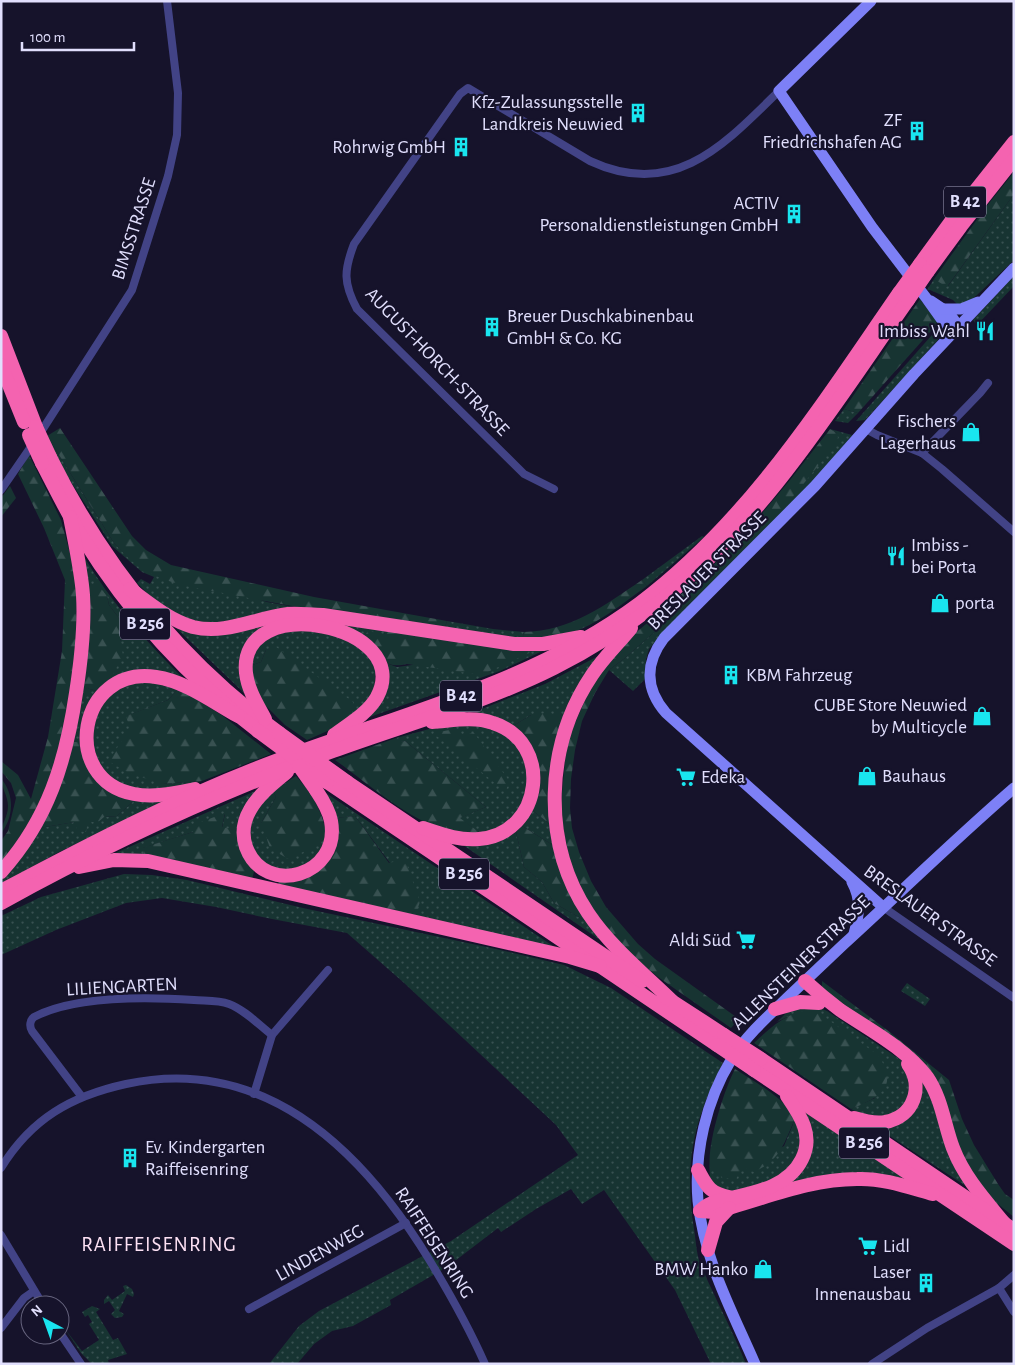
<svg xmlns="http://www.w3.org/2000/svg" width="1015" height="1365" font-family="'Alegreya Sans',sans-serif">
<defs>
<pattern id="grass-dots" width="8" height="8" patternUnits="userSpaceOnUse" patternTransform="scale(1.25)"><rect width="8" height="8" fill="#173432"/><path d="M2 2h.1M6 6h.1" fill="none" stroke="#385151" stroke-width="1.8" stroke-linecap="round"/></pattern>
<pattern id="forest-firs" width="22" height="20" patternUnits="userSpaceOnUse" patternTransform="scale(1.25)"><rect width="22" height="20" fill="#173432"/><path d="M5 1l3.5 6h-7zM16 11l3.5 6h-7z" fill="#385151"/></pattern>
</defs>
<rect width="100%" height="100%" fill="#16132b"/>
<g fill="url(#grass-dots)">
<path d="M1014 194V260L977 295 970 301 958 305 953 300 930 290H927L934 279 948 286Z"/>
<path d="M1014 276V286L977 325 973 320Z"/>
<path d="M939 327V337L937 341 865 420 856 421Z"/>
<path d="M844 409 858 413 848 423 835 421Z"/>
<path d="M830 429 852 435 822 473 761 536 837 433Z"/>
<path d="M49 439 114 543 127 556 267 602 305 609 246 619 201 624 174 614 150 596 137 583 141 579 150 584 154 577 142 572 112 546 55 457Z"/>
<path d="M702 536 704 537 647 586 642 580Z"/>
<path d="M83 555C111 603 148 644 188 683L109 682 120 641 131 634 109 605 107 596 86 589Z"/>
<path d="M702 594 656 641 649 649 646 659 645 679 633 691 609 670 625 658 675 614Z"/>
<path d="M278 618 388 628 384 634 364 637 354 632H258L246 691 244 693 169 621 186 627Z"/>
<path d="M447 621 493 629 524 632 522 641 444 630Z"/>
<path d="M295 629 350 638 376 664 374 694 352 716 266 650 261 662 250 666 260 641Z"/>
<path d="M553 646 500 671 364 719 383 662 397 667Z"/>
<path d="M602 654 565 717 531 715 513 726 503 720 474 712 545 684Z"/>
<path d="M140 679 179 688 168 700 127 716 162 784 202 781 180 788 145 792 116 783 98 764 90 740 91 726 109 694Z"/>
<path d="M81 687 98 691 81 742H71Z"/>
<path d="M444 725H491L520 747 531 780 515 818 483 835 459 818 486 807 405 741 398 743 396 738Z"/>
<path d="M260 789 239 831 222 828 225 814 193 832 143 848 144 855H111Z"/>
<path d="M273 791 276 797 261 823 327 834C321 881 251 883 250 832 250 824 250 817 255 810 259 803 267 797 273 791Z"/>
<path d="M323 791 556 948 415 915 390 863 355 816 335 818Z"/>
<path d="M176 796 59 852 1 884V879L17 861 39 828 104 817 117 816 136 799Z"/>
<path d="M532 810 551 825 556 847 522 826Z"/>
<path d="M516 832 524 867 542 882 554 903 591 924 603 942 463 845C482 843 499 843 516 832Z"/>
<path d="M124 874 152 875 187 880 303 908 496 949 564 965 611 988 723 1063C693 1121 684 1164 694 1229 696 1240 696 1252 700 1263 714 1297 732 1329 746 1364H711L675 1290 604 1190 582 1204 571 1189 536 1209 501 1232 498 1228 447 1267 390 1300 391 1305 353 1326 332 1331 314 1344 297 1364H269L299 1326 319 1311 451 1241 578 1155 556 1125 403 982 347 933 272 919 216 907 162 898 126 903 56 930 1 955V916L41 897Z"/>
<path d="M907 983 930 999 925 1006 901 991Z"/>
<path d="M800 1006 820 1008 827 1011 901 1060 906 1067 911 1098 890 1117 861 1114 851 1109 875 1098 787 1017 777 1022 786 1013Z"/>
<path d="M920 1073 978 1194 876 1127 899 1122Z"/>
<path d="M805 1111 915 1185 904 1183 792 1187 789 1181 796 1175Z"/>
<path d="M796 1117 802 1135 795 1164 771 1182 726 1193 710 1181 709 1158 710 1167H742L784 1146Z"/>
<path d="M126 1285 132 1289 134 1294 133 1297 127 1294 119 1311 124 1314 122 1317 115 1318 111 1314 115 1310 109 1301 104 1304V1300L108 1295 112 1300 125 1291 123 1286Z"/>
<path d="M92 1306 100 1309 96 1312 113 1340 118 1338 127 1354 108 1360 109 1364H92L81 1353 63 1326 65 1322 68 1327 65 1329 82 1351 99 1340 89 1324 92 1322 88 1315 85 1317 82 1312Z"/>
</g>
<g fill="url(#forest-firs)">
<path d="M1014 172V194L947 287 934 279 986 207Z"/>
<path d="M920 299 938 323 858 413 844 409Z"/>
<path d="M60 428 132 536 146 550 171 565 314 597 447 621 444 630C374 620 303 609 233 595 204 589 171 586 145 570 133 564 123 553 114 543L49 439 47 436Z"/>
<path d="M830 429 837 433 838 438 831 450 761 536 702 594 675 614 625 658 609 670 595 693 582 721 575 750 571 779 570 808 572 828 579 852 591 881 606 907 638 944 655 959 739 1019 731 1028 658 977 625 950 587 901 570 862 560 813 567 741 595 678 626 641 699 579 743 536 790 480Z"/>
<path d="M29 455 61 520 77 579 76 653 62 743 39 810 1 863V841L8 831 16 798 11 783 1 771V761L18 775 31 799 48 737 62 651 65 580 44 528 18 474Z"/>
<path d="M10 486 16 498 1 517V498Z"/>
<path d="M642 580 647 586C622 604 597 625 568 634 554 639 537 639 522 641L524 632C571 631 605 605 642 580Z"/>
<path d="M98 585 107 596 109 605 131 634 120 641 123 655 109 682 98 691 81 687 86 589Z"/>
<path d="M388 628 540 648 481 675 407 664C383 670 377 654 364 637L368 631 384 634Z"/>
<path d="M276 647 353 702 352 716 332 729 307 740 285 725 264 704 256 694 250 666 261 662 266 650Z"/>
<path d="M179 688 223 716 271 754 202 781 162 784 129 773 108 761 130 729 126 716 168 700Z"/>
<path d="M549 713 565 717 551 825 532 810C550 771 533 758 513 726L531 715Z"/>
<path d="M455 729 462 735 474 733 510 782 505 791 433 733Z"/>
<path d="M396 738 399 742 405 741 486 807 460 818 483 835C471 834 459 833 448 831 408 820 369 784 335 760Z"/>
<path d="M71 742H81L85 755 136 799 117 816 104 817 97 823 88 821 86 832 77 831 75 822 39 828Z"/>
<path d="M296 776C313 795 321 809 327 834L314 847 288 859 270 848 261 823 276 797 273 791Z"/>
<path d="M225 813 222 827 239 831 255 868 252 879 144 855 142 848 193 832V825Z"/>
<path d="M355 816 389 863 405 859 420 902 415 915 278 885 280 878 313 873 335 818Z"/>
<path d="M522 826 556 847 591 924 554 903 542 882 524 867 516 832Z"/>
<path d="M822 981 891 1033 949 1080 962 1119 974 1145 998 1184 1005 1194 1014 1200V1217L988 1196 963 1161 939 1089 838 1003 822 987Z"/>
<path d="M813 1009 878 1055C900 1088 879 1097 851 1109L754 1043C773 1025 786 1013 813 1009Z"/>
<path d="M735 1069C758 1084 779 1095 796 1117 784 1142 782 1159 754 1172L742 1167 736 1179 722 1178 710 1167C707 1144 724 1090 735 1069Z"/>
</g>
<path fill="#173432" d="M1 778C15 796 14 816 1 834 1 824 8 817 8 806 8 796 1 787 1 778Z"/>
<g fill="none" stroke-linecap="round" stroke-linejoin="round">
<g stroke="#424386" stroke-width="8">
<path d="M866 429 877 435 922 453 942 469 1014 532"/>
<path d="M922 453 980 393 988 383"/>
<path d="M554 489 524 474 357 309C343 283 344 270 354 244L460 94 468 88 590 161C674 200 724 145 779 91"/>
<path d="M1 490 39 435 132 290 168 176 177 135 178 93 167 1"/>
<path d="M883 907 1014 998"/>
<path d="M254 1094 272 1035 328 970"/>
<path d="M82 1097 32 1031C29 1026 30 1020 34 1017 76 995 148 997 194 1000 205 1001 218 1000 229 1004 245 1010 259 1025 272 1035"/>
<path d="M1 1168C31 1119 71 1096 126 1084 266 1054 363 1151 430 1261 450 1294 469 1328 485 1364"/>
<path d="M1 1235 43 1305"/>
<path d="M999 1288 1014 1312"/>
<path d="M249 1309 406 1223"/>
<path d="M1 1328 24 1298 34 1291"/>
<path d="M60 1333 81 1364"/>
<path d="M872 1364 927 1328 999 1288 1014 1275"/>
</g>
<g stroke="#7d80f6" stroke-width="11">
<path d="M871 1 779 91 872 227 927 299 952 334"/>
<path d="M931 301 949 313 959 327"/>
<path d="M944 309H961L978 302"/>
<path d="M852 882C862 900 859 915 854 934"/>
<path d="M883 907 666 713C645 689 645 663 664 638L815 486 914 374 1014 268"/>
<path d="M755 1364C732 1311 704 1260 698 1201 694 1153 706 1101 731 1060 746 1036 767 1017 787 998 806 980 825 962 844 944 901 892 956 838 1014 788"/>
</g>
<g stroke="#f463b0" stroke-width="14">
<path d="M920 264 952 220 1014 142"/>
<path d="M928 271 961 226 1014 159"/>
<path d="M1 336 36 427"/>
<path d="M1 365 24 422"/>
<path d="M50 457C104 566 180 660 279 733"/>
<path d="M42 463C55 488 67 513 82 537 128 611 188 678 258 731"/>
<path d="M130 589C149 603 169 620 193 627 226 635 255 618 288 614 299 613 311 615 323 615L514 644H543L581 637"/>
<path d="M631 628C618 644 603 658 592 675 545 745 541 842 588 913 610 946 643 973 672 1001"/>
<path d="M265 719C257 704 248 690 246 673 237 590 416 624 377 697 368 713 349 724 334 735"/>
<path d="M287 772C274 783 258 795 250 810 243 822 242 835 246 847 265 898 341 876 331 821 329 810 322 799 316 790"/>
<path d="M327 782 717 1045"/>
<path d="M347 782 642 981"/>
<path d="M195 789C175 793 154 798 134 794 59 780 78 665 156 677 185 681 213 702 238 716"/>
<path d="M423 828C441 834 459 841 479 839 543 834 554 742 493 723 473 716 451 721 432 722"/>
<path d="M79 867 114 860 148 861 570 957 600 966"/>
<path d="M1 872C48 820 66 761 76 693 81 661 85 628 83 595 81 569 75 543 70 517"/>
<path d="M1 891C91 843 182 796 278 760 400 714 533 683 640 603 749 521 822 404 899 293"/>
<path d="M1 903C108 844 218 793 333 751 407 724 484 703 554 668 592 649 629 625 663 599 765 518 834 405 908 300"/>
<path d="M805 981C816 991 828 1001 840 1010 870 1030 905 1048 927 1077 942 1099 944 1124 953 1148 964 1177 985 1200 1004 1223"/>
<path d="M664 996 724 1035"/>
<path d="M775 1009 800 1002 819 1003"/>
<path d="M761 1059 1014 1230"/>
<path d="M754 1070 1014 1244"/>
<path d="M854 1118C864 1121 875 1124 885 1122 914 1117 924 1087 908 1064"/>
<path d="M698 1170C707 1186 709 1193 729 1197"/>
<path d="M700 1211 714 1212C761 1200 808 1179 857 1179 883 1178 908 1187 933 1194"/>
<path d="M700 1211C709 1202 718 1201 731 1198 757 1192 789 1186 802 1159 814 1135 800 1115 787 1096"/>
<path d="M708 1250 716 1222 729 1208"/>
</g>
<g stroke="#f463b0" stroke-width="14">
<path d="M899 293 920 264"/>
<path d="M908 300 928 271"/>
<path d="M36 427 50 457"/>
<path d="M29 435 42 463"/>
<path d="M258 731 327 782"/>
<path d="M279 733 347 782"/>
<path d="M299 766 316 790"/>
<path d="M724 1035 761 1059"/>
<path d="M717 1045 754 1070"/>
</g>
</g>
<defs>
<symbol id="building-bare" viewBox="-9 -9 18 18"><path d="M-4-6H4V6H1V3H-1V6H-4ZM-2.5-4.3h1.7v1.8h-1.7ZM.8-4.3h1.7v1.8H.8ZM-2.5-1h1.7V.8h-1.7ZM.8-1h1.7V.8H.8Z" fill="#19e5ef" stroke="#16132b" stroke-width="2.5" paint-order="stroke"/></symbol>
<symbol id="restaurant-bare" viewBox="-9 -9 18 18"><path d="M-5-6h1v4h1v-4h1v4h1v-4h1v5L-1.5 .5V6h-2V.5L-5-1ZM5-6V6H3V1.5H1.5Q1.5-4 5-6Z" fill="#19e5ef" stroke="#16132b" stroke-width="2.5" paint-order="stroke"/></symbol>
<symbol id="shop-bare" viewBox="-9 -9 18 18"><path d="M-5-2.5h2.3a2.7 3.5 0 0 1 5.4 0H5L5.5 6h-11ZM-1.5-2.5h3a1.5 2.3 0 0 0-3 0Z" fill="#19e5ef" stroke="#16132b" stroke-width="2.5" paint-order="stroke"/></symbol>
<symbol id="supermarket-bare" viewBox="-9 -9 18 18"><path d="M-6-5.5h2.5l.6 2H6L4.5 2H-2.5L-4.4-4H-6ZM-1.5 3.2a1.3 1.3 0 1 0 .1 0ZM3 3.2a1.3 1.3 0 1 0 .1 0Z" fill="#19e5ef" stroke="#16132b" stroke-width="2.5" paint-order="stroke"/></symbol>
</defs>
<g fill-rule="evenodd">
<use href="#building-bare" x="624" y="99" width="28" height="28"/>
<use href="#building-bare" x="903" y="117" width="28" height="28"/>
<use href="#building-bare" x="447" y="133" width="28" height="28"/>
<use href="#building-bare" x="780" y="200" width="28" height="28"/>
<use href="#building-bare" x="478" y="313" width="28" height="28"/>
<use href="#restaurant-bare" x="971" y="317" width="28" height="28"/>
<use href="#shop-bare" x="957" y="418" width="28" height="28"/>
<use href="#restaurant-bare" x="882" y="542" width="28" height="28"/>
<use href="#shop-bare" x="926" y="589" width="28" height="28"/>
<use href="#building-bare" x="717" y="661" width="28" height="28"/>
<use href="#shop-bare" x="968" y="702" width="28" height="28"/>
<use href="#shop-bare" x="853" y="762" width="28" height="28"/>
<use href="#supermarket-bare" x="672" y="763" width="28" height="28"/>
<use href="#supermarket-bare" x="732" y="926" width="28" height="28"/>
<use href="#building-bare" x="116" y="1144" width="28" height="28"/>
<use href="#supermarket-bare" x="854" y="1232" width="28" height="28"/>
<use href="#shop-bare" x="749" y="1255" width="28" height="28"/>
<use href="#building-bare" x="912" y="1269" width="28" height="28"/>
</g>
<g text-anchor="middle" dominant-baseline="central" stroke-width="4.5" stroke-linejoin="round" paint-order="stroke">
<g fill="#16132b" stroke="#a4a2be" stroke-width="1">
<rect x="944" y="186.5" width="42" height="31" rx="4"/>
<rect x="120" y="608.5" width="50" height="31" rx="4"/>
<rect x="440" y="680.5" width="42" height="31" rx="4"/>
<rect x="439" y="858.5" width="50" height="31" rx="4"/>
<rect x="839" y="1127.5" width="50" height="31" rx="4"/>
</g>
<g font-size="18" font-weight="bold" fill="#e1dffd">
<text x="965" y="202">B 42</text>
<text x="145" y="624">B 256</text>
<text x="461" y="696">B 42</text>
<text x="464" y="874">B 256</text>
<text x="864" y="1143">B 256</text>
</g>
<g font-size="19" fill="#e1dffd" stroke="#16132b" text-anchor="end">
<text x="623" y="102">Kfz-Zulassungsstelle<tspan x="623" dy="22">Landkreis Neuwied</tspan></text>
<text x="902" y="120">ZF<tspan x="902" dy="22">Friedrichshafen AG</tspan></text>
<text x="446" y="147">Rohrwig GmbH</text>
<text x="779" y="203">ACTIV<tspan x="779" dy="22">Personaldienstleistungen GmbH</tspan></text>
<text x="507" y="316" text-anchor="start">Breuer Duschkabinenbau<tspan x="507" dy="22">GmbH &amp; Co. KG</tspan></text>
<text x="970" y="331">Imbiss Wahl</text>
<text x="956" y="421">Fischers<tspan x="956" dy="22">Lagerhaus</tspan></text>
<text x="911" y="545" text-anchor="start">Imbiss -<tspan x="911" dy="22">bei Porta</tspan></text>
<text x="955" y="603" text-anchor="start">porta</text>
<text x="746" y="675" text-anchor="start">KBM Fahrzeug</text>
<text x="967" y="705">CUBE Store Neuwied<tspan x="967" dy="22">by Multicycle</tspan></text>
<text x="882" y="776" text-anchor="start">Bauhaus</text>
<text x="701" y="777" text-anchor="start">Edeka</text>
<text x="731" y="940">Aldi Süd</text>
<text x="145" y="1147" text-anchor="start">Ev. Kindergarten<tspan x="145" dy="22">Raiffeisenring</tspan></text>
<text x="883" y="1246" text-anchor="start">Lidl</text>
<text x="748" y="1269">BMW Hanko</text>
<text x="911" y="1272">Laser<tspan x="911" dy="22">Innenausbau</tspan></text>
</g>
<g font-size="19" fill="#e1dffd" stroke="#16132b">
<text transform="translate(134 229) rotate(-72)">BIMSSTRASSE</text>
<text transform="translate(437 362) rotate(46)">AUGUST-HORCH-STRASSE</text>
<text transform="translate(707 571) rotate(-45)">BRESLAUER STRASSE</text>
<text transform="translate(930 916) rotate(36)">BRESLAUER STRASSE</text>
<text transform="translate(801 963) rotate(-44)">ALLENSTEINER STRASSE</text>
<text transform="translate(122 987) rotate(-3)">LILIENGARTEN</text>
<text transform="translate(434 1243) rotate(57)">RAIFFEISENRING</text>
<text transform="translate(320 1253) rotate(-29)">LINDENWEG</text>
</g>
<g font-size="21" letter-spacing="1" fill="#fde1f4" stroke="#16132b">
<text x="159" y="1244">RAIFFEISENRING</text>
</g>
</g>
<rect width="1015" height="1365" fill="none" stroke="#e1dffd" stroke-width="5"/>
<g transform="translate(45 1320) rotate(319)"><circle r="24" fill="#16132b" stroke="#67657f"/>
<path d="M0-4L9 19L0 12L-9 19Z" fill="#19e5ef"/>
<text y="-8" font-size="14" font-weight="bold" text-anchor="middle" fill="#e1dffd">N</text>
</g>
<path d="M22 42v8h112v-8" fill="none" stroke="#e1dffd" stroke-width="2.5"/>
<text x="30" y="42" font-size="15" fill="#e1dffd" stroke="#16132b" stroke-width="4" paint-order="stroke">100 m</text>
</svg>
